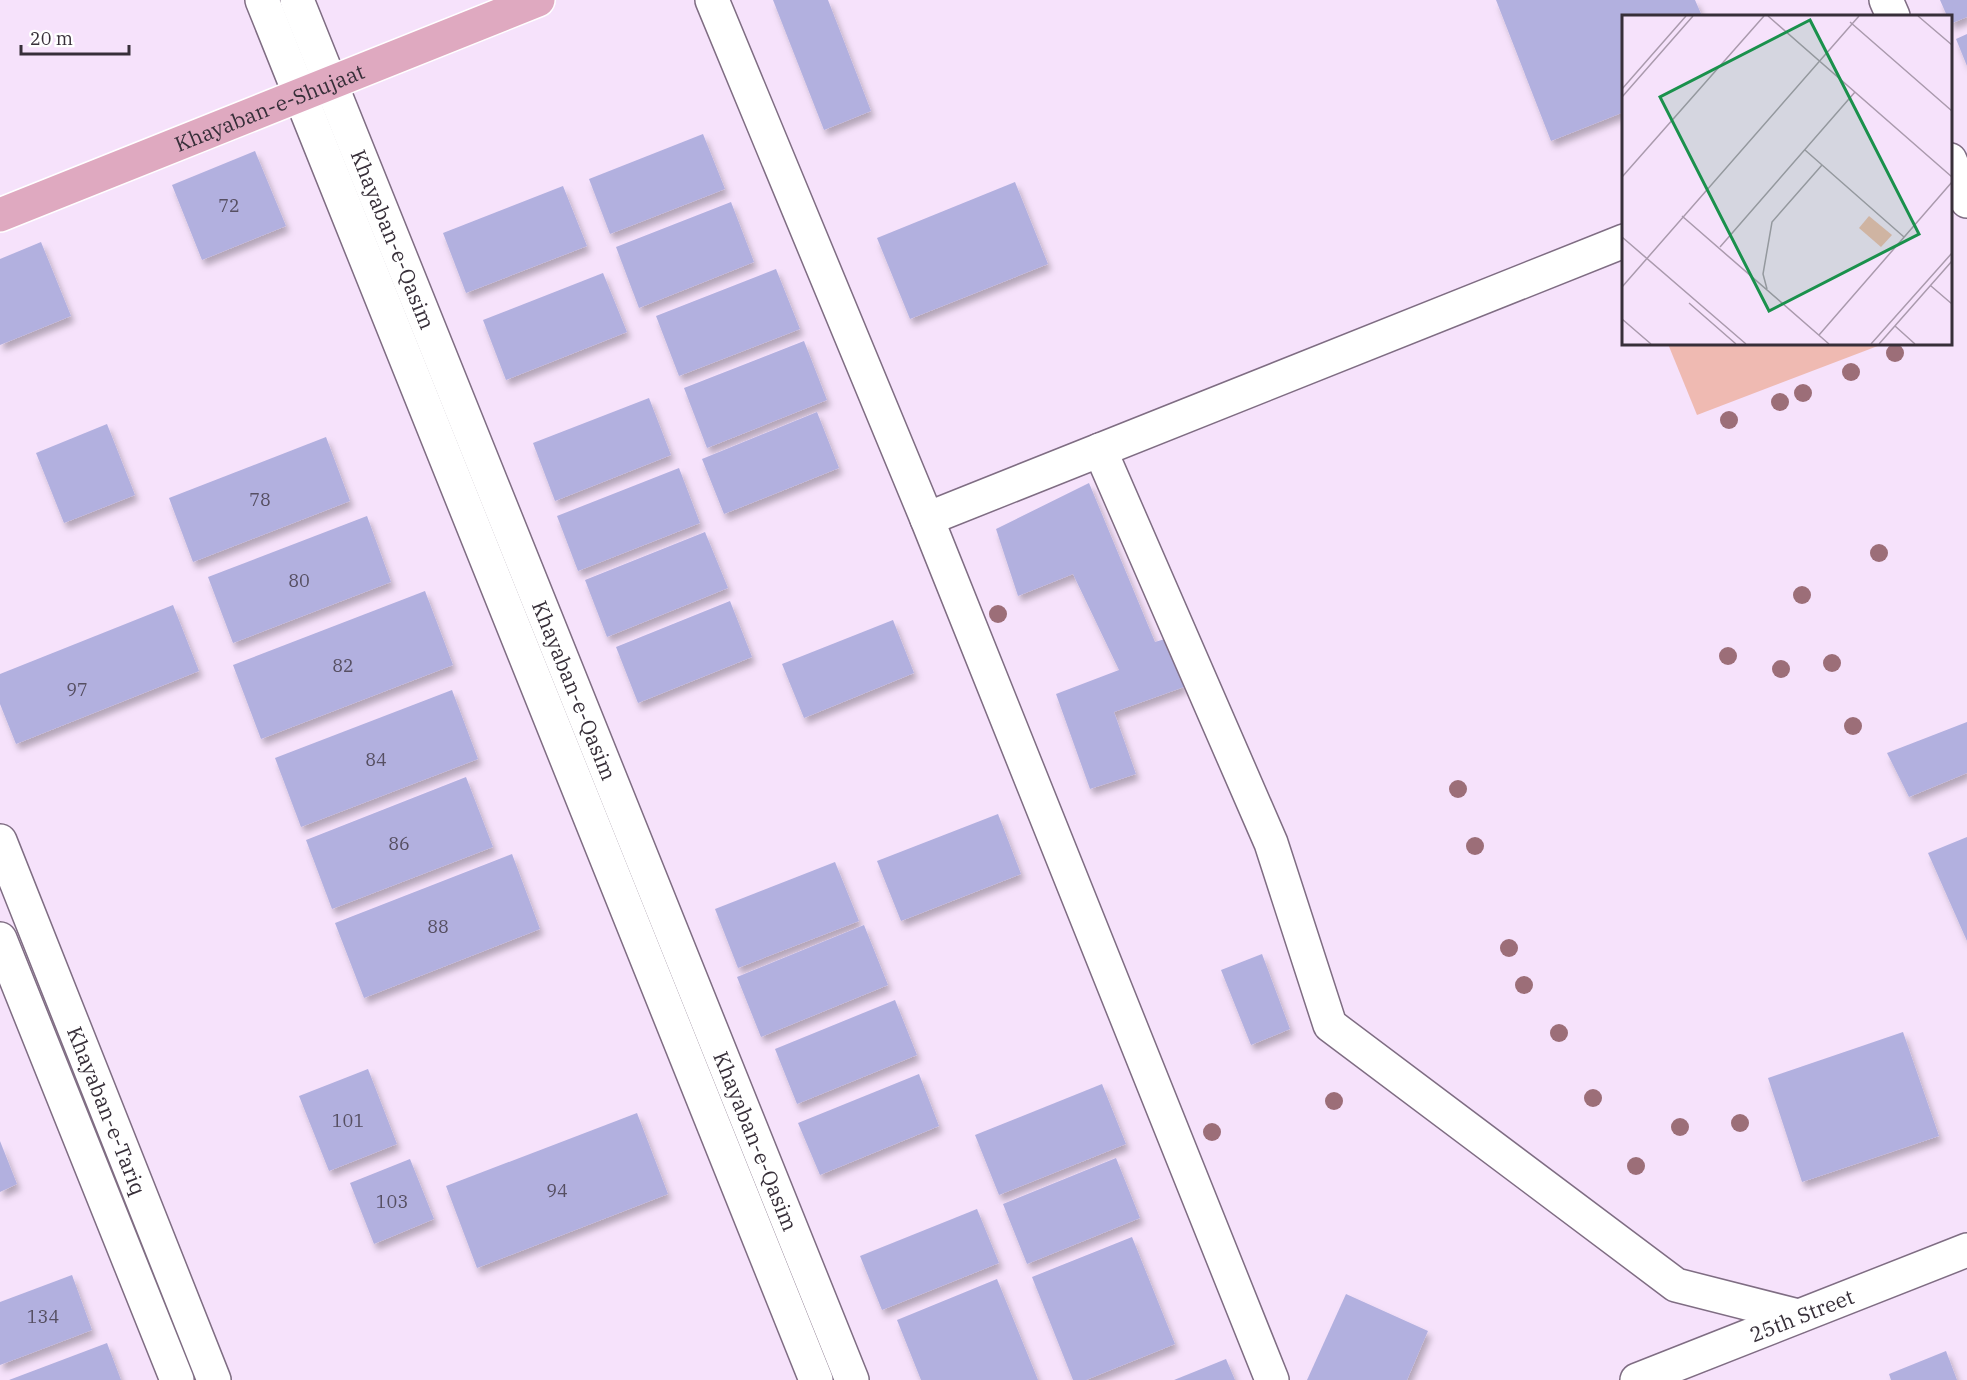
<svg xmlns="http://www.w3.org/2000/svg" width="1967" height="1380" font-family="'IBM Plex Serif',serif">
<defs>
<filter id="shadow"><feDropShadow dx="3.5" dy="6" stdDeviation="3" flood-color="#0004"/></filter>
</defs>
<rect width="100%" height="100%" fill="#f6e2fb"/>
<path fill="#efbab2" d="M1668 344H1883L1697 415Z"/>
<g fill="#b2b0df" filter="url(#shadow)">
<path d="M773 0H828L871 111 824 130Z"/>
<path d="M1496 0H1695L1702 16H1624V112L1551 141Z"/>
<path d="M1940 0H1967V17L1950 24V16H1947Z"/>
<path d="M1967 34V66L1956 39Z"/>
<path d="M703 134 725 189 610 234 589 179Z"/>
<path d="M255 151 286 226 202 260 172 185Z"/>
<path d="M1015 182 1048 264 910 319 877 238Z"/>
<path d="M563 186 587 246 466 293 443 233Z"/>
<path d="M731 202 754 262 639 308 616 247Z"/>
<path d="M41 242 71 316 0 345V259Z"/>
<path d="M776 269 800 329 679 376 656 316Z"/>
<path d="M603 273 627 332 506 380 483 320Z"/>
<path d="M804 341 827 400 707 448 684 388Z"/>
<path d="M649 398 671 455 555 501 533 443Z"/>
<path d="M817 412 839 468 724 514 702 459Z"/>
<path d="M107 424 135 495 64 523 36 453Z"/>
<path d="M326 437 350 501 193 562 169 498Z"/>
<path d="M679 468 700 523 578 571 557 516Z"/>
<path d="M1089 483 1155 642 1168 638 1184 687 1114 712 1136 774 1090 789 1056 694 1119 670 1073 574 1018 596 996 529Z"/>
<path d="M367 516 391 582 233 643 208 577Z"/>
<path d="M705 532 728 588 607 637 585 580Z"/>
<path d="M425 591 453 665 261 739 233 665Z"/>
<path d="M730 601 752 657 638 703 616 647Z"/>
<path d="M173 605 199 671 16 744 0 704V674Z"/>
<path d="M893 620 914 673 804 718 782 664Z"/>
<path d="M452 690 478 759 301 827 275 758Z"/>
<path d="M1967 722V773L1909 797 1887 753Z"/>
<path d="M466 777 493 847 332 909 306 840Z"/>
<path d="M998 814 1021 874 901 921 877 861Z"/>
<path d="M1967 837V941L1928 853Z"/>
<path d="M512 854 540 929 364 998 335 923Z"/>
<path d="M835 862 859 921 738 968 715 909Z"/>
<path d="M864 925 888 985 761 1037 737 977Z"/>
<path d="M1262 954 1290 1029 1251 1045 1221 970Z"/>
<path d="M895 1000 917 1055 797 1104 775 1049Z"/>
<path d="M1903 1032 1939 1136 1802 1182 1768 1078Z"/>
<path d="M368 1069 397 1144 329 1171 299 1096Z"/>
<path d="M919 1074 939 1126 820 1175 798 1123Z"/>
<path d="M1102 1084 1126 1144 999 1195 975 1135Z"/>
<path d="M637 1113 668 1194 477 1268 446 1186Z"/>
<path d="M0 1141 17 1184 0 1192Z"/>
<path d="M1116 1158 1140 1218 1027 1264 1003 1204Z"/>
<path d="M410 1159 434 1219 374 1244 350 1183Z"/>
<path d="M977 1209 999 1263 882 1310 860 1256Z"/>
<path d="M1132 1237 1175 1344 1086 1380H1073L1032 1277Z"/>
<path d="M72 1275 92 1330 0 1365V1302Z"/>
<path d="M997 1279 1038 1380H921L897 1320Z"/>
<path d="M1346 1294 1428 1331 1407 1380H1307Z"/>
<path d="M107 1343 121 1380H9Z"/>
<path d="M1946 1351 1957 1380H1891L1889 1374Z"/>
<path d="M1226 1359 1235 1380H1174Z"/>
</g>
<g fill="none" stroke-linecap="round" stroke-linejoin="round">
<defs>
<g id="minor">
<path d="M262 0 816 1380"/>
<path id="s1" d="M297 0 852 1380"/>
<path d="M712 0 927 519 1272 1380"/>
<path d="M1886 0 1893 16"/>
<path d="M1950 160 1967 201"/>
<path d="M1100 450 1271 843 1330 1025 1676 1285 1798 1316"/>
<path d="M927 519 1624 241"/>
<path id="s2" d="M0 841 214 1380"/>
<path d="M0 939 177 1380"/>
<path id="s3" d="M1637 1380 1967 1250"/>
</g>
<g id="major">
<path id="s4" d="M0 215 538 0"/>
</g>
</defs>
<use href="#minor" stroke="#7f6d83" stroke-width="36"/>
<use href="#major" stroke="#fff" stroke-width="36"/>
<use href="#minor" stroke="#fff" stroke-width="33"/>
<use href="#major" stroke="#dfa9c0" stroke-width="33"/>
</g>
<g fill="#9c6e78">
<circle cx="1895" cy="353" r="9"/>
<circle cx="1851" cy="372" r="9"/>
<circle cx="1803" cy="393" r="9"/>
<circle cx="1780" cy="402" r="9"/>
<circle cx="1729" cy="420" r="9"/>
<circle cx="1879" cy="553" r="9"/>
<circle cx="1802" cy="595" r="9"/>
<circle cx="998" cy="614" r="9"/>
<circle cx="1728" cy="656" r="9"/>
<circle cx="1832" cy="663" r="9"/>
<circle cx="1781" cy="669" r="9"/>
<circle cx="1853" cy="726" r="9"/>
<circle cx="1458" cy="789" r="9"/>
<circle cx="1475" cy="846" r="9"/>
<circle cx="1509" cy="948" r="9"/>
<circle cx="1524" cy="985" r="9"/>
<circle cx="1559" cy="1033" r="9"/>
<circle cx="1593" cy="1098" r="9"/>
<circle cx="1334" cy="1101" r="9"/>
<circle cx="1740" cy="1123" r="9"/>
<circle cx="1680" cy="1127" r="9"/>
<circle cx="1212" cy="1132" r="9"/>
<circle cx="1636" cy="1166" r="9"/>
</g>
<g text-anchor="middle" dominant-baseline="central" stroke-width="5" stroke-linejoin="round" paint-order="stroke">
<g font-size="18" fill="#564f62">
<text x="229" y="205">72</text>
<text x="260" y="499">78</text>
<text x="299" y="580">80</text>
<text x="343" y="665">82</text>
<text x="77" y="689">97</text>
<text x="376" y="759">84</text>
<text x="399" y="843">86</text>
<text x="438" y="926">88</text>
<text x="348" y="1120">101</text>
<text x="557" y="1190">94</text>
<text x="392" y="1201">103</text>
<text x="43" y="1316">134</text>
</g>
<g font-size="21" fill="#372f39" stroke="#fff">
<text stroke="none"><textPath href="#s4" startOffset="290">Khayaban-e-Shujaat</textPath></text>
<text stroke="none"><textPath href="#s1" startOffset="258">Khayaban-e-Qasim</textPath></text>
<text stroke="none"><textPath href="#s1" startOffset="744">Khayaban-e-Qasim</textPath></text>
<text stroke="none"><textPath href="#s2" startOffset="290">Khayaban-e-Tariq</textPath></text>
<text stroke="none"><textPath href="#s1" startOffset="1230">Khayaban-e-Qasim</textPath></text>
<text stroke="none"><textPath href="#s3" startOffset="177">25th Street</textPath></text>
</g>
</g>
<g transform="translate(1622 15)">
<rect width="330" height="330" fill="#f6e2fb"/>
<path d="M247 201 270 220 259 232 237 213Z" fill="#efbab2"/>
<path fill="none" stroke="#aa9aad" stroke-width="1.5" d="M146 1 330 162M296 1 330 30M228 7 330 96M0 74 64 1M0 82 71 1M183 135 282 222M0 162 142 1M60 201 207 329M0 222 124 329M98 232 233 77M309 271 330 289M0 272 237 1M145 274 141 259 150 207 200 150M67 288 114 329M0 304 29 329M273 311 293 329M197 320 330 167M249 329 330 238M257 329 330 246"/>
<path fill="#1a914c" fill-opacity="0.15" stroke="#1a914c" stroke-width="3" d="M188 5 297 219 147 296 38 82Z"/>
<rect width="330" height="330" fill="none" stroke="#372f39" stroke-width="3"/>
</g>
<path d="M21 45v9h108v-9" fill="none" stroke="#372f39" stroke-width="3"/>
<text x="30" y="45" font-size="18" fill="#372f39" stroke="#ffffff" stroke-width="4.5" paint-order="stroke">20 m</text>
</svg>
